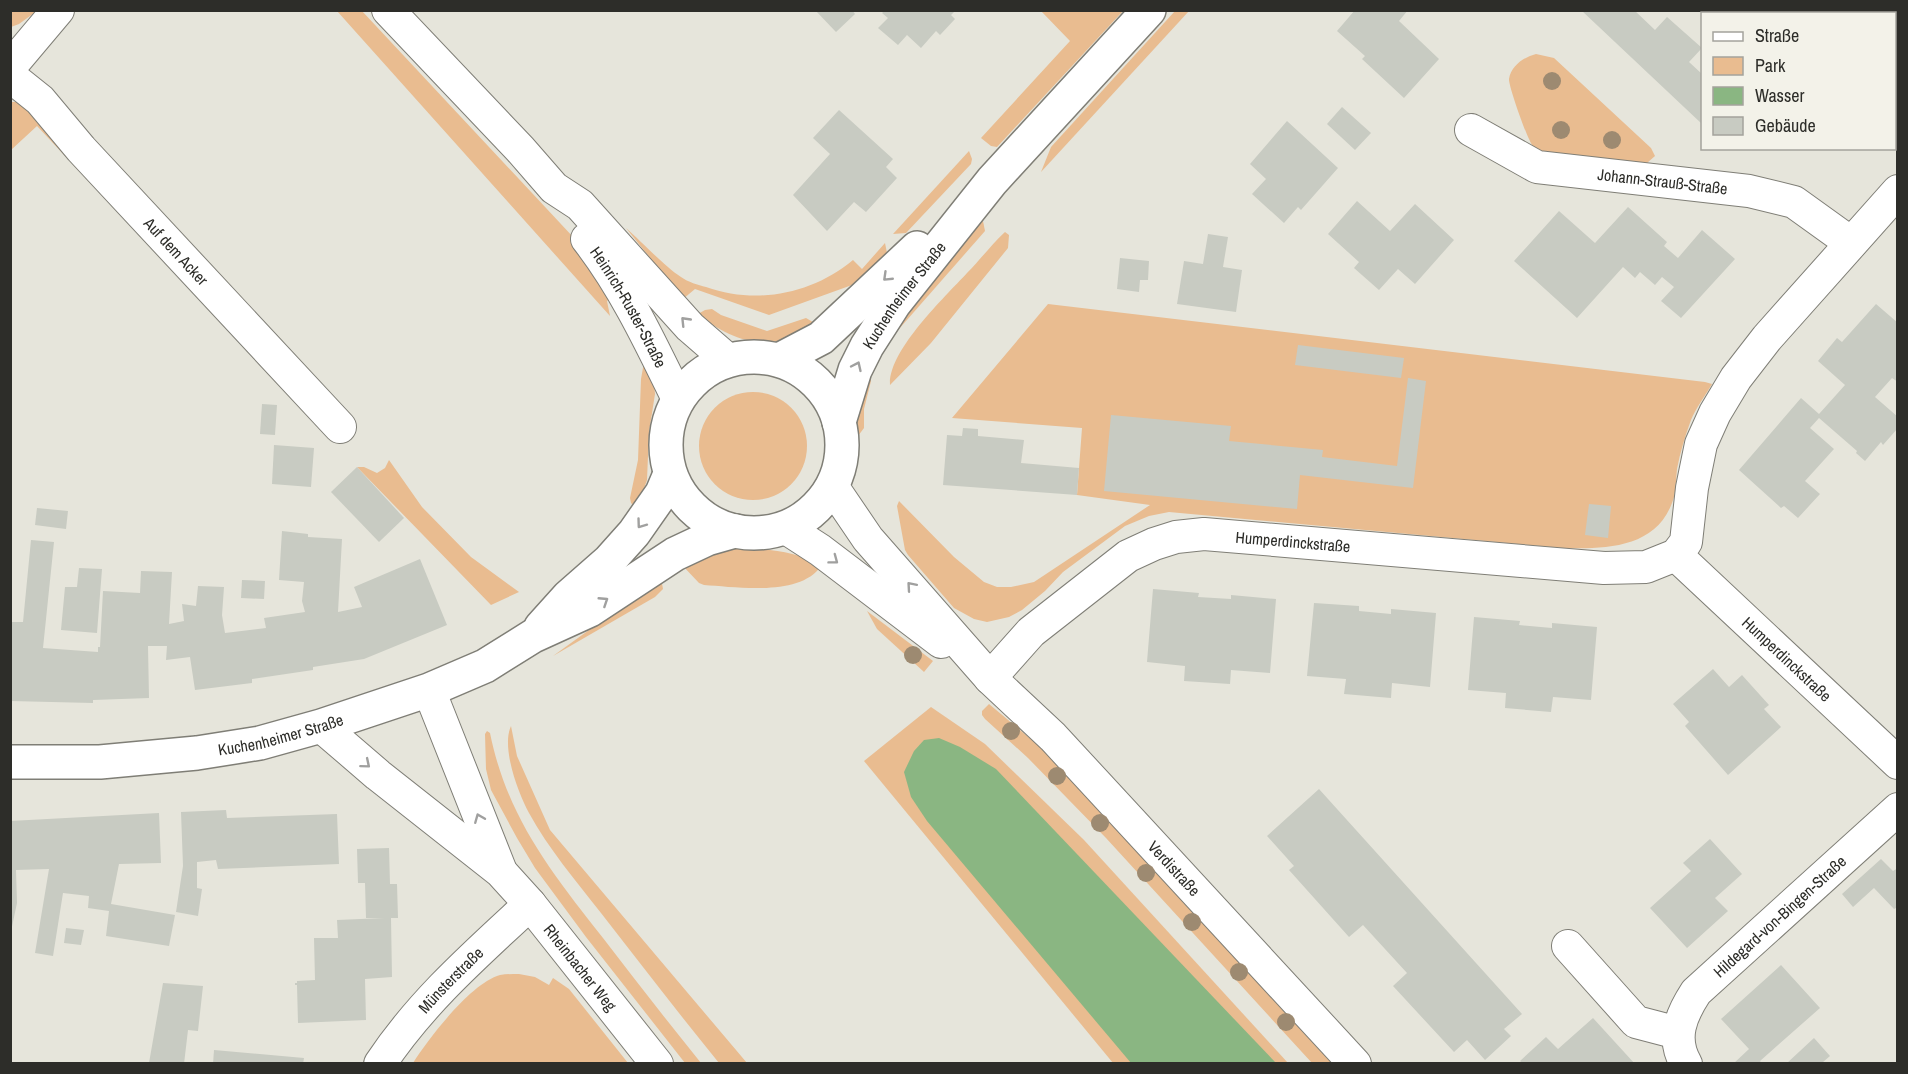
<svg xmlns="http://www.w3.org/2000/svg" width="1908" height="1074" font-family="'Archivo Narrow',sans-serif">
<rect width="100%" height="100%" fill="#e6e5db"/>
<g fill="#e9bc90">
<path d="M10 11 11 10 37 11 19 24 11 27Z"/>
<path d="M337 11H362L574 238 613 297 607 301 610 316Z"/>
<path d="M1041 11H1123L997 147 991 146 981 138 1070 41Z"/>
<path d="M1175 11H1189L1041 172 1051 147Z"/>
<path d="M1536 54 1554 58 1651 148 1655 156 1647 163 1642 164 1545 154C1541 152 1536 150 1533 146 1528 142 1508 84 1509 79 1511 66 1524 57 1536 54Z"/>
<path d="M11 102H19L31 108 263 358 284 390 37 126 11 150Z"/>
<path d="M969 151 972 159 971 164 906 233 893 234Z"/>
<path d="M983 221 985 231 892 337 885 339 944 263Z"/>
<path d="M626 228C642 242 664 266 681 277 688 282 698 285 706 287 757 305 812 294 853 260L862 269 885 243 887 253 867 275 864 274 852 285 769 315 695 289 683 299Z"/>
<path d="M1005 232 1009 235 1008 248 931 343 890 385C888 351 944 298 967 273 980 260 991 245 1005 232Z"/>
<path d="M1048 304 1705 382 1712 384C1705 396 1696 408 1691 420 1685 436 1680 453 1677 469 1676 478 1676 488 1674 497 1659 549 1606 549 1562 548L1169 512 1149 516 1125 526 1063 572 1045 591 1022 610 1009 617 987 622 974 619 954 608 908 555 905 550 897 506 899 501 954 557 984 582 997 587H1011L1034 582 1150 505 1077 495 1082 428 952 418Z"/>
<path d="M712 309 721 315 767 331 806 318 818 325C807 330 794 337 782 340 751 348 721 333 698 314L705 310Z"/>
<path d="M644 362 654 382 655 394 649 432 647 480 637 509 631 503 630 498 638 460 641 379Z"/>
<path d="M871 375V381L864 409V428L858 436 855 413Z"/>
<circle cx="753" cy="446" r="54"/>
<path d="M389 460 422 507 471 557 519 592 491 605 357 467H364L377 473 385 468Z"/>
<path d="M726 549C759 549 792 548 821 566 800 597 737 587 704 585L699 583 682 565Z"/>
<path d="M661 578 663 589 655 597 553 656Z"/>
<path d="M867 611 933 661 924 672 877 629Z"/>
<path d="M989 704 1045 751 1338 1063H1312L1106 838 1028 758 985 719 982 715V711Z"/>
<path d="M931 707 985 744 1084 840 1288 1063H1113L864 761Z"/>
<path d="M511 726 517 756 550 830 747 1063H719C679 1014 640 963 601 913 576 881 548 848 529 813 518 793 501 747 511 726Z"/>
<path d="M487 731 490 733C507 817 551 872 603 938 635 980 668 1022 701 1063H685L586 937 535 868 517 838 491 790 486 769 485 734Z"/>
<path d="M519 974 535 977 549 985 553 978 569 989 628 1063H413C429 1038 471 983 500 975 506 974 513 974 519 974Z"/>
</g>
<path fill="#8ab682" d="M939 738 960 747 996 769 1276 1063H1131L927 821 911 797 904 772 914 751 924 740Z"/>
<g fill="#c8cbc2">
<path d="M815 10H852L855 14 836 32Z"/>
<path d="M885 10H952L954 12 951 15 955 19 940 35 936 31 921 48 907 35 898 45 878 28 888 18 882 13Z"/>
<path d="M1355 10H1408L1399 21 1439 59 1404 98 1362 59 1365 56 1337 31Z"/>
<path d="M1581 10H1634L1655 30 1667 17 1702 48 1689 62 1702 74V124Z"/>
<path d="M1791 10H1882L1885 14H1795Z"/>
<path d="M1894 22 1898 25V119L1896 120Z"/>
<path d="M1342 107 1371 133 1355 150 1327 124Z"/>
<path d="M839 110 893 159 886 167 897 178 866 212 854 202 827 231 793 195 830 154 813 138Z"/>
<path d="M1287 121 1338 168 1301 210 1298 207 1284 223 1252 194 1266 179 1250 164Z"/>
<path d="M1357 201 1390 231 1415 204 1454 240 1415 284 1398 269 1379 290 1354 268 1359 262 1328 234Z"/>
<path d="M1628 207 1667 242 1664 246 1678 258 1702 230 1735 259 1681 318 1661 301 1674 287 1662 277 1655 285 1640 272 1635 278 1623 267 1577 318 1514 261 1559 211 1595 243Z"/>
<path d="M1208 234 1228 237 1223 267 1242 270 1236 312 1177 304 1184 261 1203 264Z"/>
<path d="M1120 258 1149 261 1148 280H1140L1139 292 1117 289Z"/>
<path d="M1876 304 1898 323V382L1892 378 1875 397 1898 417V428L1883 445 1881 442 1865 461 1856 453 1857 451 1819 418 1810 428 1834 449 1805 481 1820 494 1798 518 1784 506 1781 508 1739 470 1801 398 1819 414 1845 385 1818 361 1837 338 1842 342Z"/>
<path d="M1298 345 1404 358 1401 378 1295 365Z"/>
<path d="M1408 378 1426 381 1413 488 1300 475 1297 509 1104 491 1111 415 1231 426 1229 441 1323 450 1322 457 1397 466Z"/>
<path d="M262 404 277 405 275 435 260 434Z"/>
<path d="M963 428 978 429V436L1024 440 1021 463 1079 468 1077 495 943 485 947 435 962 436Z"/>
<path d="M274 445 314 448 311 487 272 484Z"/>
<path d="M357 467 404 518 379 542 331 492Z"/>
<path d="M1589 504 1611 506 1608 538 1585 535Z"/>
<path d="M37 508 68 511 66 529 35 525Z"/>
<path d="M282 531 308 534V537L342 539 338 612 362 607 354 587 420 559 447 625 364 659 313 667V670L252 679V683L195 690 190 657 166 660 167 646H148L149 698 93 700V703L10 701V622H23L31 540 54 542 43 648 98 652V647H100L103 591 140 593 141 571 172 572 169 624 184 621 182 604 196 606 198 586 224 587 222 615 225 633 266 628 264 618 305 612 302 601 304 582 279 580Z"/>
<path d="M79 568 102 569 97 633 61 630 65 587H77Z"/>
<path d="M242 580 265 581 264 599 241 598Z"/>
<path d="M1153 589 1199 593 1198 597 1231 599V595L1276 599 1270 673 1231 670 1230 684 1184 681 1185 666 1147 662Z"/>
<path d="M1314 603 1359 606V611L1391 614V609L1436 613 1430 687 1392 683 1391 698 1344 694 1346 679 1307 676Z"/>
<path d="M1474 617 1520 621 1519 625 1552 628V623L1597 627 1591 700 1553 697 1551 712 1505 708 1506 693 1468 690Z"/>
<path d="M1713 669 1729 687 1742 675 1769 705 1764 709 1781 727 1728 775 1685 726 1689 722 1673 704Z"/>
<path d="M1319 789 1522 1014 1504 1029 1511 1036 1485 1060 1467 1040 1454 1052 1393 986 1407 973 1363 925 1349 937 1289 870 1294 866 1267 836Z"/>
<path d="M226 810 227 818 337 814 339 864 218 869 216 860 197 862V888L202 889 198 916 176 912 183 866 181 812Z"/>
<path d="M159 813 161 863 119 864 111 904 175 915 169 946 106 936 109 911 88 908 89 896 63 893 53 956 35 953 49 869 16 870 17 903 10 936V821Z"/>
<path d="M1710 839 1742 874 1715 898 1728 911 1687 948 1650 908 1691 871 1683 863Z"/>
<path d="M389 848 390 884H397L398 918H391L392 977 365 979 366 1020 298 1023 297 985H295V983H297V981L315 980 314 938H338L337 920 384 918H366L365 883H358L357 849Z"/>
<path d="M1881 859 1893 871 1898 868V907L1894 909 1874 888 1853 907 1842 894Z"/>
<path d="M66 928 84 930 81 945 64 943Z"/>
<path d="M1781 965 1820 1008 1760 1061 1762 1064H1733L1749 1049 1721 1019Z"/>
<path d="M163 983 203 986 198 1031 188 1030 184 1064 149 1063Z"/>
<path d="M1593 1018 1635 1064H1523L1520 1061 1546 1037 1558 1049Z"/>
<path d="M1814 1038 1830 1056 1823 1062 1825 1064H1786Z"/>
<path d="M214 1050 304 1058 303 1064H213Z"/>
</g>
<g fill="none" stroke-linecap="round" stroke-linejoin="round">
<defs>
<g id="street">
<path d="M388 10 520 149 554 188 580 205 690 327 728 360"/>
<path d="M10 67 58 10"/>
<path id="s1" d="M10 76 40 100 81 149 340 427"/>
<path id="s2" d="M1471 130 1537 167 1749 191 1794 202 1851 243"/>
<path id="s3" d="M587 239C625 288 651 344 678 399"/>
<path id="s4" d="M832 486 868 539 990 678 1053 737 1355 1064"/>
<path d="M786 528 820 550 941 642"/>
<path id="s5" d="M1676 555 1898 763"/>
<path id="s6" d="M990 678 1031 632 1128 556 1154 544 1176 537 1204 534 1604 568 1646 567 1676 555 1686 542 1692 488 1701 444 1715 413 1736 378 1767 338 1898 191"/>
<path d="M429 690 500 869"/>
<path id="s7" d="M321 726 378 775 501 872 530 904 657 1064"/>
<path d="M1568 946 1636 1022 1678 1033"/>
<path id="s8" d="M380 1064C421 1002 476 954 530 904"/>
<path id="s9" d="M1686 1064C1671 1038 1681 1015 1696 992L1898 809"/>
</g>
<g id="primary">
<circle cx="754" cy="445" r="88"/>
<path d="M779 360 821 338 917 248"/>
<path id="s10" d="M839 422 855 370 867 346 894 304 992 181 1149 10"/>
<path d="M541 627 568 597 609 561 634 533 662 493 670 474"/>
<path id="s11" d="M10 762H100L197 753 260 743 321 726 429 690 485 666 533 636 590 610 675 554 707 539 735 531"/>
</g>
</defs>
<use href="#street" stroke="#7f7e76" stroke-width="34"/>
<use href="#primary" stroke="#7f7e76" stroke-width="36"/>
<use href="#street" stroke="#fff" stroke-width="32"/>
<use href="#primary" stroke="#fff" stroke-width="33"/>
</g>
<g fill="#9d8a71">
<circle cx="1552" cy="81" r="9"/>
<circle cx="1561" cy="130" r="9"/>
<circle cx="1612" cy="140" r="9"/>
<circle cx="913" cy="655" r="9"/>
<circle cx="1011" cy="731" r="9"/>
<circle cx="1057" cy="776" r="9"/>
<circle cx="1100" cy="823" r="9"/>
<circle cx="1146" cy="873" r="9"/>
<circle cx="1192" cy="922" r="9"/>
<circle cx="1239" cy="972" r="9"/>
<circle cx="1286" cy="1022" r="9"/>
</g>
<defs><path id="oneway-chevron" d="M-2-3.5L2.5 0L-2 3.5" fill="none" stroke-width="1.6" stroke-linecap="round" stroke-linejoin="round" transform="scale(1.5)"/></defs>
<g stroke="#a0a09f">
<use href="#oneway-chevron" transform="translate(887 277) rotate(136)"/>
<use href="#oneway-chevron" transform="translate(685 321) rotate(-134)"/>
<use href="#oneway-chevron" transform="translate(857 366) rotate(-65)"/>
<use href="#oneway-chevron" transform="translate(641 524) rotate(126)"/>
<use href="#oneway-chevron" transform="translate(834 560) rotate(37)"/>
<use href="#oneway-chevron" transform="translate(911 586) rotate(-131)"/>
<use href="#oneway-chevron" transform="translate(604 601) rotate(-33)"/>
<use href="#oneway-chevron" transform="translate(366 764) rotate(40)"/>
<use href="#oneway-chevron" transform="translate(479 818) rotate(-112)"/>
</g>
<g text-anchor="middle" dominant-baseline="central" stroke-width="4.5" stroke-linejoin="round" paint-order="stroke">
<g font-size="16" fill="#2d2d29" stroke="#f3f2e9">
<text stroke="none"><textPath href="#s2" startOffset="202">Johann-Strauß-Straße</textPath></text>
<text stroke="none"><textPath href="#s1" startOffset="242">Auf dem Acker</textPath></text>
<text stroke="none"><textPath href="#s10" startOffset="144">Kuchenheimer Straße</textPath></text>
<text stroke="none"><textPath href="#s3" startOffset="80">Heinrich-Ruster-Straße</textPath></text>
<text stroke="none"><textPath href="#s6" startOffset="354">Humperdinckstraße</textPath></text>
<text stroke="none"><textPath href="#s5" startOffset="152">Humperdinckstraße</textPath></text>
<text stroke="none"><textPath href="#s11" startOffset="273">Kuchenheimer Straße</textPath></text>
<text stroke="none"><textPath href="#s4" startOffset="514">Verdistraße</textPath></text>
<text stroke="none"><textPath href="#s9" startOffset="190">Hildegard-von-Bingen-Straße</textPath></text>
<text stroke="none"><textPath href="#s7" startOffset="356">Rheinbacher Weg</textPath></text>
<text stroke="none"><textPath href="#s8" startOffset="110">Münsterstraße</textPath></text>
</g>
</g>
<rect width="1908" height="1074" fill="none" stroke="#2d2d29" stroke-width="24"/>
<rect x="1701" y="12" width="195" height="138" fill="#f3f2e9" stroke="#a4a39c" stroke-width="1.5"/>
<rect x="1713" y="32" width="30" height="9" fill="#ffffff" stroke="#a4a39c" stroke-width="1.5"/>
<text x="1755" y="42" font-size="18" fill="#2d2d29">Straße</text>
<rect x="1713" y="57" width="30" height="18" fill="#e9bc90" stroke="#a4a39c" stroke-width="1.5"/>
<text x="1755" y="72" font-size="18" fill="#2d2d29">Park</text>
<rect x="1713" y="87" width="30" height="18" fill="#8ab682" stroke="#a4a39c" stroke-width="1.5"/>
<text x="1755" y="102" font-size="18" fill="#2d2d29">Wasser</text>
<rect x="1713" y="117" width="30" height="18" fill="#c8cbc2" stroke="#a4a39c" stroke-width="1.5"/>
<text x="1755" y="132" font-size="18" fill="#2d2d29">Gebäude</text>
</svg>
